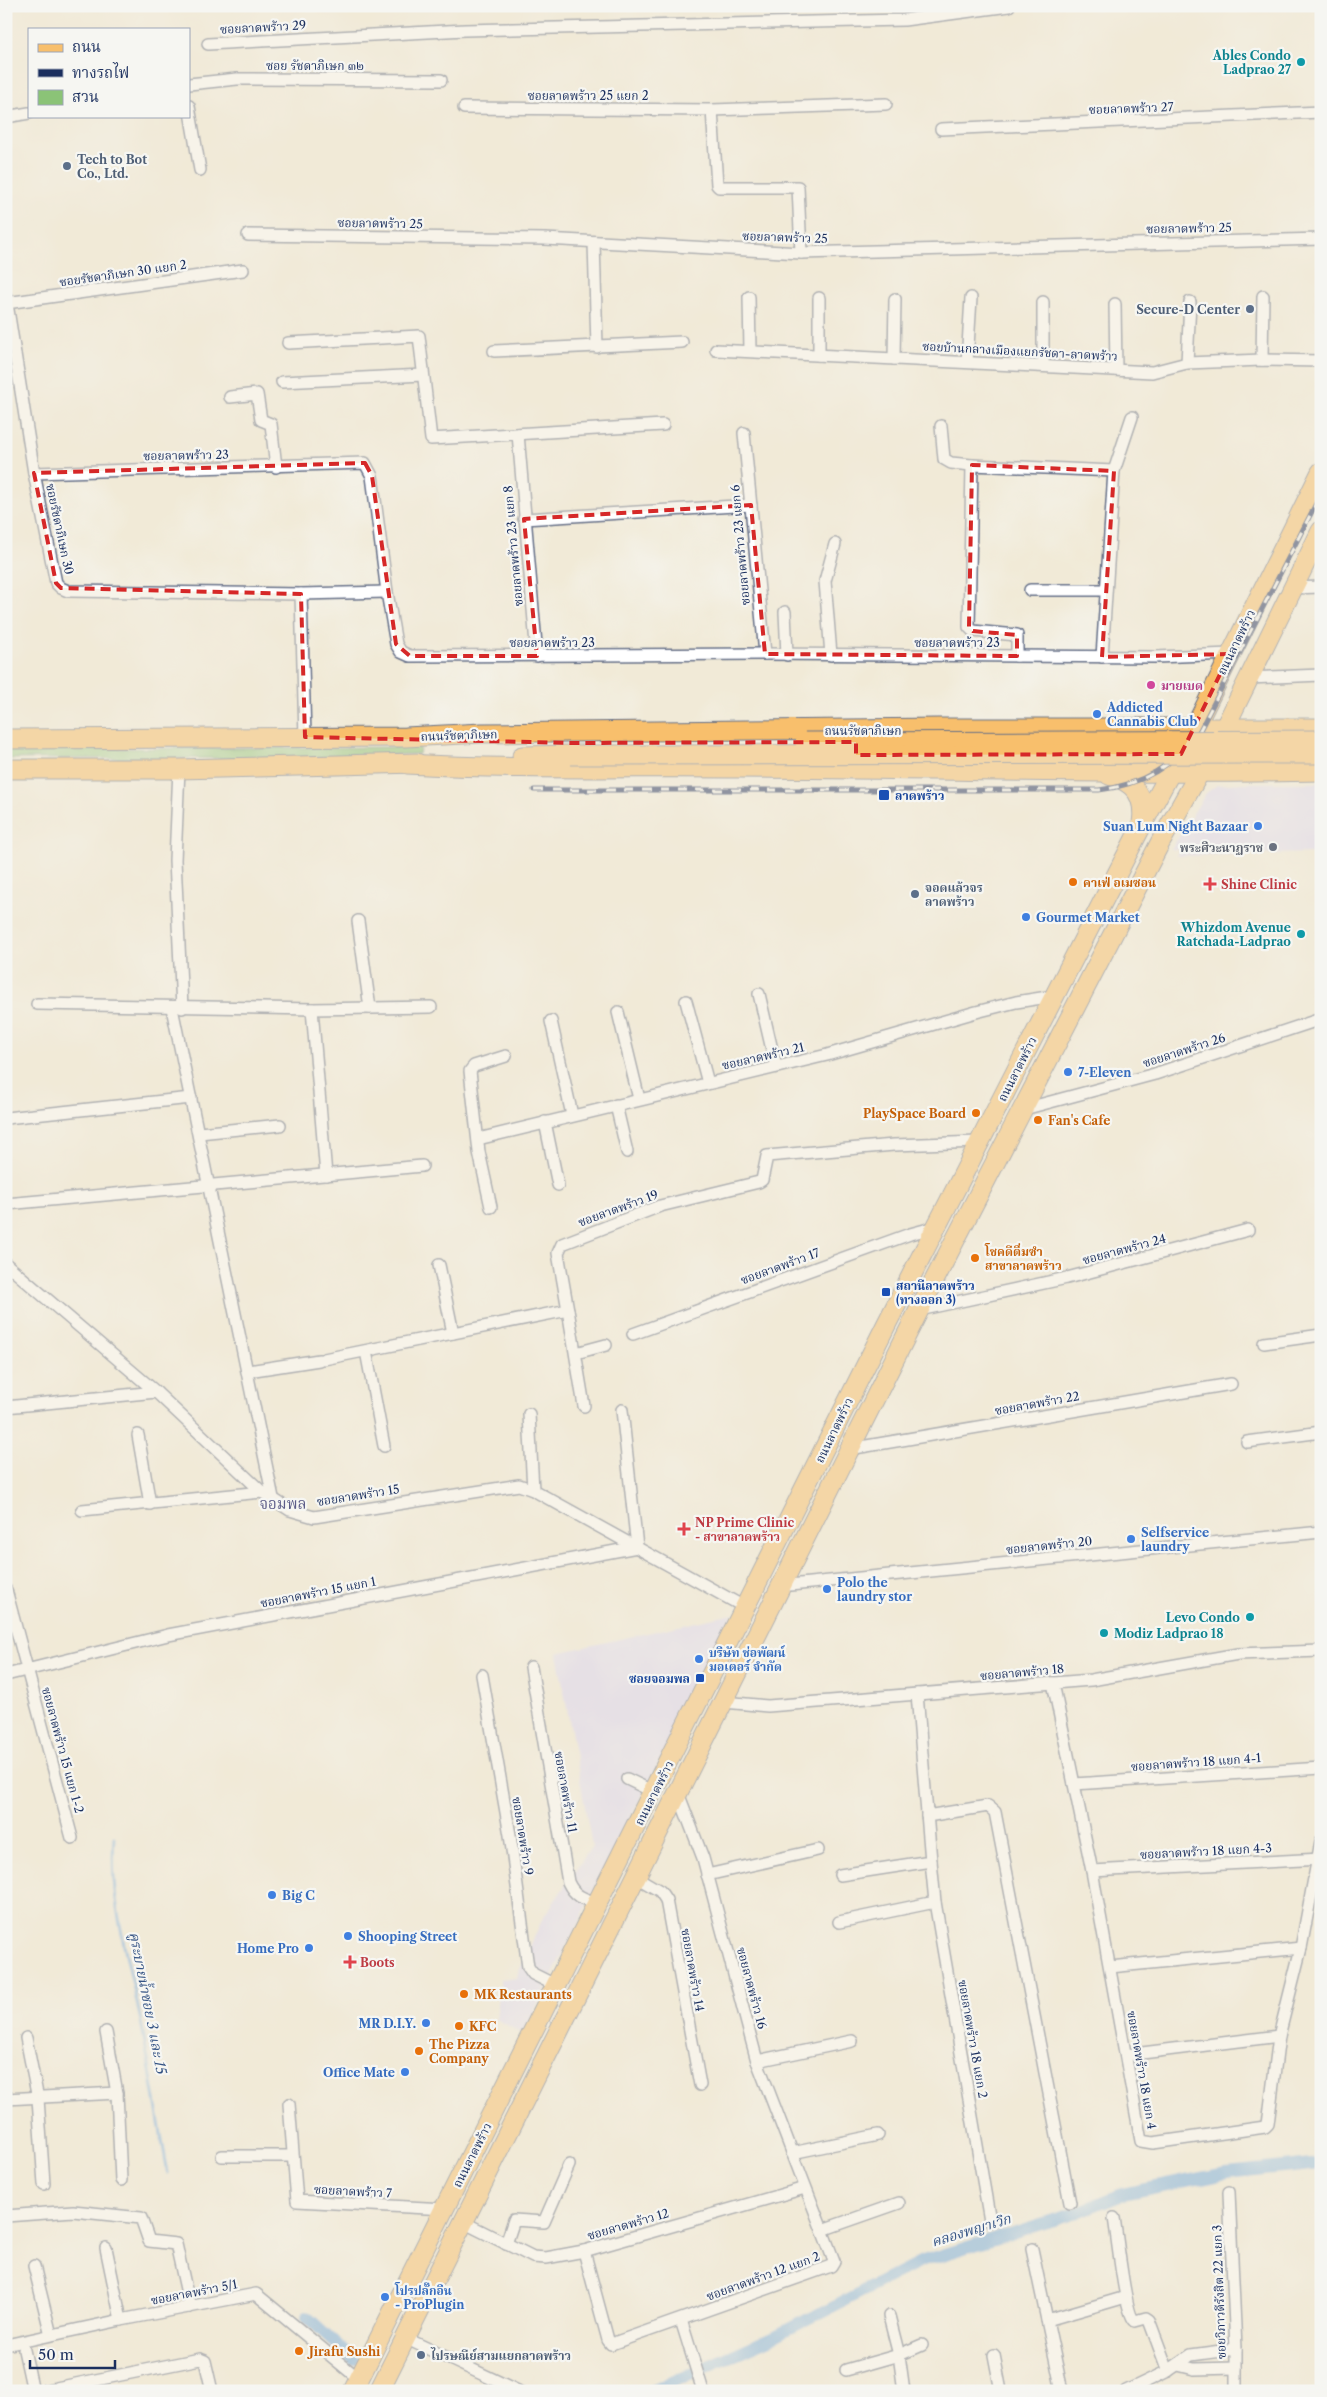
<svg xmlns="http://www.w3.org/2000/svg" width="1327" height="2397" font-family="'Libre Caslon Text','Noto Serif Thai',serif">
<rect width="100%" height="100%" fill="#f6f6f2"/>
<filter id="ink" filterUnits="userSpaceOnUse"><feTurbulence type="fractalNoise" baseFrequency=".02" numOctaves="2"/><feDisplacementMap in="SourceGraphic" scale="10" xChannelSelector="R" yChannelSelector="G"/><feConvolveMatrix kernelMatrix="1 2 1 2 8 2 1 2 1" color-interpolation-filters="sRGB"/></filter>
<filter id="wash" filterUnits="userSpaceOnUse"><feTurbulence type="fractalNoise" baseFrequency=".0096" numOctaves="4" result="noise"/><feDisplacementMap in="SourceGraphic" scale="20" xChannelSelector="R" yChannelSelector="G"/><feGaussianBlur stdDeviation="1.12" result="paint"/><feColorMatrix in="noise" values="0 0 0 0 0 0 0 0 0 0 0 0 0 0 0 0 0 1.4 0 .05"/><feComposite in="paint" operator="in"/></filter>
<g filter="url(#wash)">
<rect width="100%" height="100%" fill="#f1ead7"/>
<g fill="#dad6f7">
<path d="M1243 783H1321V853L1176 856 1179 850 1171 849 1206 793 1217 785Z"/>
<path d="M733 1614 523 2034 496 2019 501 1980 516 1978 543 1918 592 1846 557 1653Z"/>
</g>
<path fill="#8bc377" stroke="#53796a" d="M416 747 420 748 419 754 301 758 6 759V749Z"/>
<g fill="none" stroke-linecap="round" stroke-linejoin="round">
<path stroke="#71aae0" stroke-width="3" d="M114 1837C109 1896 127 1955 139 2012 150 2066 158 2120 168 2173"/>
<g stroke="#71aae0" stroke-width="12">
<path d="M307 2317 353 2359"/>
<path d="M652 2391 771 2338 920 2262 1073 2214 1122 2194 1226 2173 1321 2163"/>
</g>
</g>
</g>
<g filter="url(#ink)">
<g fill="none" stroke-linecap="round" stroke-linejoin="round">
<defs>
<g id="minor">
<path d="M208 44 465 30 904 20 1009 6"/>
<path d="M189 84 237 79 441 80"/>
<path d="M189 106 200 170"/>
<path d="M464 108 712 110 886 104"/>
<path d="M712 110 717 185 719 187H798L801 253"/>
<path d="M6 117 29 113"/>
<path d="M941 129 1321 112"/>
<path d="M248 235 545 239 801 253 1321 239"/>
<path d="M594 242 597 347"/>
<path d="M6 297 34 473 56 583 61 588 68 591 301 594 305 737"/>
<path d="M749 297 750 351"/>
<path d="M6 303 243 270"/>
<path d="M1115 304 1116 370"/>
<path d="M288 343 419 336 431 439 663 425"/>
<path d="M716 350 1152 372 1187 363 1262 360 1321 361"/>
<path d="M494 351 682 342"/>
<path d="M819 355V298"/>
<path d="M894 359 895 299"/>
<path d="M1262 360 1263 296"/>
<path d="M967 362 971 298"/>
<path d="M1187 363 1190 302"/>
<path d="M1043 366V302"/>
<path d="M282 382 423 375"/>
<path d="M230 397 257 394 261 420 271 424 276 467"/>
<path d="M941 426 944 459 951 463 972 465"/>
<path d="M744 433 765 654"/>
<path d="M518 434 537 656"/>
<path d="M34 473 365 463 372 476 387 592 396 644 401 652 410 656 765 654 1156 657 1230 654"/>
<path d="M524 519 751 505"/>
<path d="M1292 588 1321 587"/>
<path d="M1030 590H1105"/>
<path d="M301 594 387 592"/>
<path d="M785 612 787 655"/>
<path d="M831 655 825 581 835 544"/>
<path d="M1017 656V635L973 631 969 627 972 465 1114 471"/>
<path d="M1102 657 1114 471 1132 417"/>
<path d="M1249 678 1321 675"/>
<path d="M179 769 175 860 182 1008"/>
<path d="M358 921 370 1008"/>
<path d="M759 994 776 1067"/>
<path d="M686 1001 708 1083"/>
<path d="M37 1004 312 1009 431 1007"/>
<path d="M172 1008 273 1498"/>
<path d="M312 1009 326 1175"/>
<path d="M618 1012 639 1099"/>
<path d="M551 1021 572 1115"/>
<path d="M616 1105 627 1152"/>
<path d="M1024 1109 1155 1074 1321 1019"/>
<path d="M6 1118 191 1098"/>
<path d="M545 1122 558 1185"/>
<path d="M199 1133 280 1125"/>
<path d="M478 1139 827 1055 976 1012 1016 1002 1054 996"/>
<path d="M6 1204 422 1166"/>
<path d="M491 1207 479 1152 470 1071 474 1066 506 1056"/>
<path d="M6 1264 156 1392 262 1492 290 1510 314 1517 519 1485 533 1490 746 1608"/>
<path d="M439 1265 453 1333"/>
<path d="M568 1310 584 1406"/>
<path d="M919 1310 1067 1278 1248 1230"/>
<path d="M633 1334 910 1234 936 1227"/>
<path d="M1264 1343 1321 1335"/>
<path d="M366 1351 384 1446"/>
<path d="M576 1353 606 1345"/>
<path d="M324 1359 568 1310 558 1253 562 1244 660 1206 759 1182 762 1180 767 1156 894 1145 979 1142"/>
<path d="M248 1371 319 1360"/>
<path d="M6 1407 156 1392"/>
<path d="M529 1414 533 1490"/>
<path d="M138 1435 150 1504"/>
<path d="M1247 1442 1321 1432"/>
<path d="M849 1449 1231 1384"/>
<path d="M82 1510 262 1492"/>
<path d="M780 1586 1321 1532"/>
<path d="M6 1590 72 1838"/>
<path d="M531 1667 568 1882C575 1897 584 1899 598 1903"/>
<path d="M6 1675 168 1635 637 1547 622 1410"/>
<path d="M482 1675 510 1835 528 1967 533 1974 557 1986"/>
<path d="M1053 1683 1092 1871 1141 2141 1153 2143 1265 2127 1268 2124 1279 2036 1301 1948 1321 1841"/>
<path d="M724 1702 768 1706 1091 1680 1238 1654 1321 1651"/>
<path d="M627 1779 654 1792"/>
<path d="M1074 1784 1321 1768"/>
<path d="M927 1816 988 1806 995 1812 1070 2203"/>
<path d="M931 1861 935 1902 990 2221"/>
<path d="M1092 1871 1321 1859"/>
<path d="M707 1875 818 1850"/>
<path d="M840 1875 931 1861 917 1694"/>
<path d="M636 1877 660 1891 666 1900 700 2085"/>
<path d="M839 1922 935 1902"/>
<path d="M1110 1967 1301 1948"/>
<path d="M106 2032 117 2093 121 2180"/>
<path d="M26 2038 38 2099 44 2184"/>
<path d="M1126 2055 1279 2036"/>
<path d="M757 2061 852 2041"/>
<path d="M6 2099 117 2093"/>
<path d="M289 2104 297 2201 445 2209"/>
<path d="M792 2153 878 2135"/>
<path d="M222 2156H293"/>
<path d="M1229 2192 1236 2349V2391"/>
<path d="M6 2216 73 2211 141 2218 149 2241 176 2244 190 2307"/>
<path d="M1114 2218C1117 2234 1125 2315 1135 2321L1146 2318 1149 2320 1168 2371"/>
<path d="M463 2222 533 2257 546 2258 584 2251 805 2188"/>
<path d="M822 2230 899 2203"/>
<path d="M506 2244 514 2220 544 2222 569 2165"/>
<path d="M106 2248 121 2320"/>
<path d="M1032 2249 1062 2391"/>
<path d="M584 2251 608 2340 611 2344 831 2266 834 2261 757 2061 703 1858 678 1793"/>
<path d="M34 2266 51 2335"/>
<path d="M889 2316 899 2355 904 2391"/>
<path d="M681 2320 703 2391"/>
<path d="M1047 2320 1126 2297"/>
<path d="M405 2338 518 2391"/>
<path d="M6 2345 121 2320 256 2294 359 2379"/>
<path d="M24 2350 33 2391"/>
<path d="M994 2355 1001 2391"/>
<path d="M1178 2365 1194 2369 1236 2368"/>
<path d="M846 2370 899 2355 922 2345"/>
<path d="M41 2391 200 2359 205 2361 212 2391"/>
<path d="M1126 2391 1168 2371 1191 2355 1236 2349"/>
</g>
<g id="primary">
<path d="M6 739 406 737 482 733 939 728H1321"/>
<path d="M522 756 571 755"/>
<path d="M407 764C517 770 627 767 737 768 932 769 1126 775 1321 771"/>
<path d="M6 769H179L417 763"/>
<path d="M1109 775C1135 782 1146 796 1142 824"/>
<path d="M353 2391 886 1325 1142 825 1195 727 1321 472"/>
<path d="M379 2391 919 1310 1160 843 1224 729 1321 531"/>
</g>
</defs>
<use href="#minor" stroke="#667088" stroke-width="14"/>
<use href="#primary" stroke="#667088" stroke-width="21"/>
<use href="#minor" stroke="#fff" stroke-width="11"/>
<use href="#primary" stroke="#f8bf6c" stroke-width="19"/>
<defs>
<path id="rail" d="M534 790H1099C1142 785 1174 766 1200 730L1321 494"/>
</defs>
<use href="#rail" stroke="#1b2f5e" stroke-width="5"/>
<use href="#rail" stroke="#f6f6f2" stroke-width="3" stroke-dasharray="9" stroke-linecap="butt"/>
<defs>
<g id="primary-bridge">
<path d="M805 742 1321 740"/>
<path d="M571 755 1321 754"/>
</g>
</defs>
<use href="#primary-bridge" stroke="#667088" stroke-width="21" stroke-linecap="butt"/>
<use href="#primary-bridge" stroke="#f8bf6c" stroke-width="19"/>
</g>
</g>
<path d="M0 0H1327V2397H0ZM365 463 372 476 396 644 410 656H537L524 519 751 505 765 654 1017 656V635L973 631 969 627 972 465 1114 471 1102 657 1230 654 1181 754 856 755V742L572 743 305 737 301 594 61 588 56 583 34 473Z" fill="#f1ead7" fill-opacity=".55" fill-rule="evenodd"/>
<path fill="none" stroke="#d62828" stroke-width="4" stroke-dasharray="10 6" stroke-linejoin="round" d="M365 463 372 476 396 644 410 656H537L524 519 751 505 765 654 1017 656V635L973 631 969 627 972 465 1114 471 1102 657 1230 654 1181 754 856 755V742L572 743 305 737 301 594 61 588 56 583 34 473Z"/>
<g fill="#0f9aa8" stroke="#f6f6f2" stroke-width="2">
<circle cx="1301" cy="62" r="5"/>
<circle cx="1301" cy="934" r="5"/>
<circle cx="1250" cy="1617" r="5"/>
<circle cx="1104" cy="1633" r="5"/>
</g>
<g fill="#5c6f8a" stroke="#f6f6f2" stroke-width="2">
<circle cx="67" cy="166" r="5"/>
<circle cx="1250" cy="309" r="5"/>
<circle cx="915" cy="894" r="5"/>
<circle cx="421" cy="2355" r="5"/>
</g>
<circle fill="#d1479c" stroke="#f6f6f2" stroke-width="2" cx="1151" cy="685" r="5"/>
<g fill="#3f7fe0" stroke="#f6f6f2" stroke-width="2">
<circle cx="1097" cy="714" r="5"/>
<circle cx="1258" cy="826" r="5"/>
<circle cx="1026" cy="917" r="5"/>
<circle cx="1068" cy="1072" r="5"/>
<circle cx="1131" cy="1539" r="5"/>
<circle cx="827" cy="1589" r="5"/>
<circle cx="699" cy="1659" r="5"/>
<circle cx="272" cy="1895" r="5"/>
<circle cx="348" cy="1936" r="5"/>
<circle cx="309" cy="1948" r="5"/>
<circle cx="426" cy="2023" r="5"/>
<circle cx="405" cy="2072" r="5"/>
<circle cx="385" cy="2297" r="5"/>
</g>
<g fill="#1a4fb4" stroke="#f6f6f2" stroke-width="2">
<rect x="878" y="789" width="12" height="12" rx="2.5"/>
<rect x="881" y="1287" width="10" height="10" rx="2.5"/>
<rect x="695" y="1673" width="10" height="10" rx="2.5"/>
</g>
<circle fill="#6b7280" stroke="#f6f6f2" stroke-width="2" cx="1273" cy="847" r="5"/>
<g fill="#e8710a" stroke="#f6f6f2" stroke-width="2">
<circle cx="1073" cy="882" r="5"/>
<circle cx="976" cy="1113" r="5"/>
<circle cx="1038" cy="1120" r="5"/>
<circle cx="975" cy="1258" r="5"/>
<circle cx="464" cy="1994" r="5"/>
<circle cx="459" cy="2026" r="5"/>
<circle cx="419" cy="2051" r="5"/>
<circle cx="299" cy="2351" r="5"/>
</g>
<g fill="#e0444e" stroke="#f6f6f2" stroke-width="2">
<path d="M1207.5 876.5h5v5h5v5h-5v5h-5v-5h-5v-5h5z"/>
<path d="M681.5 1521.5h5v5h5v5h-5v5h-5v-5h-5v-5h5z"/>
<path d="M347.5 1954.5h5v5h5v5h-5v5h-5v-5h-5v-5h5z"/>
</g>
<g text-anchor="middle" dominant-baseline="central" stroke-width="4.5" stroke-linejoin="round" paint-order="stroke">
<g font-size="12" fill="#1b2f5e" stroke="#f6f6f2">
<text transform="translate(263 27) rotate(-3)">ซอยลาดพร้าว 29</text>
<text x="315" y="65">ซอย รัชดาภิเษก ๓๒</text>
<text x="588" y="95">ซอยลาดพร้าว 25 แยก 2</text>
<text transform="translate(1131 108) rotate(-2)">ซอยลาดพร้าว 27</text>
<text transform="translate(380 223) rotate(1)">ซอยลาดพร้าว 25</text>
<text transform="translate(1189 228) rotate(-1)">ซอยลาดพร้าว 25</text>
<text transform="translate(785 237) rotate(2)">ซอยลาดพร้าว 25</text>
<text transform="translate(123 273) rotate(-8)">ซอยรัชดาภิเษก 30 แยก 2</text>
<text transform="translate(1020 351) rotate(3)">ซอยบ้านกลางเมืองแยกรัชดา-ลาดพร้าว</text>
<text transform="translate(186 455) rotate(-1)">ซอยลาดพร้าว 23</text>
<text transform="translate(60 529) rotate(78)">ซอยรัชดาภิเษก 30</text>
<text transform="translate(740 545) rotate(-95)">ซอยลาดพร้าว 23 แยก 6</text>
<text transform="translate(513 546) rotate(-95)">ซอยลาดพร้าว 23 แยก 8</text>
<text x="552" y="642">ซอยลาดพร้าว 23</text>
<text x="957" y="642">ซอยลาดพร้าว 23</text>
<text transform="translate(1236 642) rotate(-64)">ถนนลาดพร้าว</text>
<text x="863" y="730">ถนนรัชดาภิเษก</text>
<text transform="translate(459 735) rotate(-2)">ถนนรัชดาภิเษก</text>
<text transform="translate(1184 1050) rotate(-18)">ซอยลาดพร้าว 26</text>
<text transform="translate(763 1056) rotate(-13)">ซอยลาดพร้าว 21</text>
<text transform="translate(1017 1069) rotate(-63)">ถนนลาดพร้าว</text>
<text transform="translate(618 1208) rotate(-20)">ซอยลาดพร้าว 19</text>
<text transform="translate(1124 1249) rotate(-15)">ซอยลาดพร้าว 24</text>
<text transform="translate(780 1266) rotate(-20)">ซอยลาดพร้าว 17</text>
<text transform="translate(1037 1403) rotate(-10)">ซอยลาดพร้าว 22</text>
<text transform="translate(834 1430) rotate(-64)">ถนนลาดพร้าว</text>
<text transform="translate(358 1495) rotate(-9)">ซอยลาดพร้าว 15</text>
<text transform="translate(1049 1545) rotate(-6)">ซอยลาดพร้าว 20</text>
<text transform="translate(318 1592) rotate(-11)">ซอยลาดพร้าว 15 แยก 1</text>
<text transform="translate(1022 1672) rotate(-5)">ซอยลาดพร้าว 18</text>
<text transform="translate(63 1750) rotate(75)">ซอยลาดพร้าว 15 แยก 1-2</text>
<text transform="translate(1196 1762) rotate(-4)">ซอยลาดพร้าว 18 แยก 4-1</text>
<text transform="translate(566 1792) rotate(80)">ซอยลาดพร้าว 11</text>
<text transform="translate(654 1793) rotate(-63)">ถนนลาดพร้าว</text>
<text transform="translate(523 1836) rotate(81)">ซอยลาดพร้าว 9</text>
<text transform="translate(1206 1851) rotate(-3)">ซอยลาดพร้าว 18 แยก 4-3</text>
<text transform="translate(693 1970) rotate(80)">ซอยลาดพร้าว 14</text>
<text transform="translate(752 1988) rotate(75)">ซอยลาดพร้าว 16</text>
<text transform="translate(973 2039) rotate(80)">ซอยลาดพร้าว 18 แยก 2</text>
<text transform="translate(1142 2070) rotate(80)">ซอยลาดพร้าว 18 แยก 4</text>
<text transform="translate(472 2155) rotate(-63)">ถนนลาดพร้าว</text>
<text transform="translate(353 2191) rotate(3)">ซอยลาดพร้าว 7</text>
<text transform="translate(628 2224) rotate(-16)">ซอยลาดพร้าว 12</text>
<text transform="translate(763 2276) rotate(-20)">ซอยลาดพร้าว 12 แยก 2</text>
<text transform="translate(194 2292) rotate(-11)">ซอยลาดพร้าว 5/1</text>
<text transform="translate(1219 2292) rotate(-92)">ซอยวิภาวดีรังสิต 22 แยก 3</text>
</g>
<g font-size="12" font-weight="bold" fill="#0d838f" stroke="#f6f6f2" text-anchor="end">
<text x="1291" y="55">Ables Condo<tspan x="1291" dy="14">Ladprao 27</tspan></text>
<text x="1291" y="927">Whizdom Avenue<tspan x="1291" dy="14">Ratchada-Ladprao</tspan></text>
<text x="1240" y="1617">Levo Condo</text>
<text x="1114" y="1633" text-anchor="start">Modiz Ladprao 18</text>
</g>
<g font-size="12" font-weight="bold" fill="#4e5e75" stroke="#f6f6f2" text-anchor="start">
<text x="77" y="159">Tech to Bot<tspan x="77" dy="14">Co., Ltd.</tspan></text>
<text x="1240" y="309" text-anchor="end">Secure-D Center</text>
<text x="925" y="887">จอดแล้วจร<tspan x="925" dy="14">ลาดพร้าว</tspan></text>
<text x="431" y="2355">ไปรษณีย์สามแยกลาดพร้าว</text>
</g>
<g font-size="12" font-weight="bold" fill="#b23c85" stroke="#f6f6f2" text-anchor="start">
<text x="1161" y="685">มายเบด</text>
</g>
<g font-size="12" font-weight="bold" fill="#366cbe" stroke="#f6f6f2" text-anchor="start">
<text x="1107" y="707">Addicted<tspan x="1107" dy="14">Cannabis Club</tspan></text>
<text x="1248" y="826" text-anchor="end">Suan Lum Night Bazaar</text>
<text x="1036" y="917">Gourmet Market</text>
<text x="1078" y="1072">7-Eleven</text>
<text x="1141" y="1532">Selfservice<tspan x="1141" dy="14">laundry</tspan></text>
<text x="837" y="1582">Polo the<tspan x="837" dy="14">laundry stor</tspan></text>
<text x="709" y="1652">บริษัท ช่อพัฒน์<tspan x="709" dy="14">มอเตอร์ จำกัด</tspan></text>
<text x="282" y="1895">Big C</text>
<text x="358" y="1936">Shooping Street</text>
<text x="299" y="1948" text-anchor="end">Home Pro</text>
<text x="416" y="2023" text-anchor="end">MR D.I.Y.</text>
<text x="395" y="2072" text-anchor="end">Office Mate</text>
<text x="395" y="2290">โปรปลั๊กอิน<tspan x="395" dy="14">- ProPlugin</tspan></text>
</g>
<g font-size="12" font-weight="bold" fill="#164399" stroke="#f6f6f2" text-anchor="start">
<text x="895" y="795">ลาดพร้าว</text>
<text x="896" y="1285">สถานีลาดพร้าว<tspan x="896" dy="14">(ทางออก 3)</tspan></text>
<text x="690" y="1678" text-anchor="end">ซอยจอมพล</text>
</g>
<g font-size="12" font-weight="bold" fill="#5b616d" stroke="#f6f6f2" text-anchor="end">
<text x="1263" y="847">พระศิวะนาฏราช</text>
</g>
<g font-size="12" font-weight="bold" fill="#c56008" stroke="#f6f6f2" text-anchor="start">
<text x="1083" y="882">คาเฟ่ อเมซอน</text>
<text x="966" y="1113" text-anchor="end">PlaySpace Board</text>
<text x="1048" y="1120">Fan's Cafe</text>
<text x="985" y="1251">โชคดีติ่มซำ<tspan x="985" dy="14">สาขาลาดพร้าว</tspan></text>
<text x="474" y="1994">MK Restaurants</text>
<text x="469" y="2026">KFC</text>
<text x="429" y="2044">The Pizza<tspan x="429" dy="14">Company</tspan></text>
<text x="309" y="2351">Jirafu Sushi</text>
</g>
<g font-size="12" font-weight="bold" fill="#be3a42" stroke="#f6f6f2" text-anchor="start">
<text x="1221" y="884">Shine Clinic</text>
<text x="695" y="1522">NP Prime Clinic<tspan x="695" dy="14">- สาขาลาดพร้าว</tspan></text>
<text x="360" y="1962">Boots</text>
</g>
<g font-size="14" font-style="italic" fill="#355485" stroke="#f6f6f2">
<text transform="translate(148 2003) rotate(79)">คูระบายน้ำซอย 3 และ 15</text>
<text transform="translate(971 2230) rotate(-17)">คลองพญาเวิก</text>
</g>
<g font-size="15" fill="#5c5c88" stroke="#f6f6f2">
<text x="283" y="1503">จอมพล</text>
</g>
</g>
<rect width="1327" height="2397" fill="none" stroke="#f6f6f2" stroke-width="25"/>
<rect x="28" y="28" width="162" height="90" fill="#f6f6f2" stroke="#9ea6b7"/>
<rect x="38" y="44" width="25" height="8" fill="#f8bf6c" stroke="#9ea6b7"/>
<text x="72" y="52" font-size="15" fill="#1b2f5e">ถนน</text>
<rect x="38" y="69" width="25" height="8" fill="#1b2f5e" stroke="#9ea6b7"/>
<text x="72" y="78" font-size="15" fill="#1b2f5e">ทางรถไฟ</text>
<rect x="38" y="90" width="25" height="15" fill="#8bc377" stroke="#9ea6b7"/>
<text x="72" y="102" font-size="15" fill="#1b2f5e">สวน</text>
<path d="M30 2360v8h85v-8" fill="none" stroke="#1b2f5e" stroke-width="2.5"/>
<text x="38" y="2360" font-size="15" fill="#1b2f5e" stroke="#f6f6f2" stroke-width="4" paint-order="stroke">50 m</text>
</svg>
